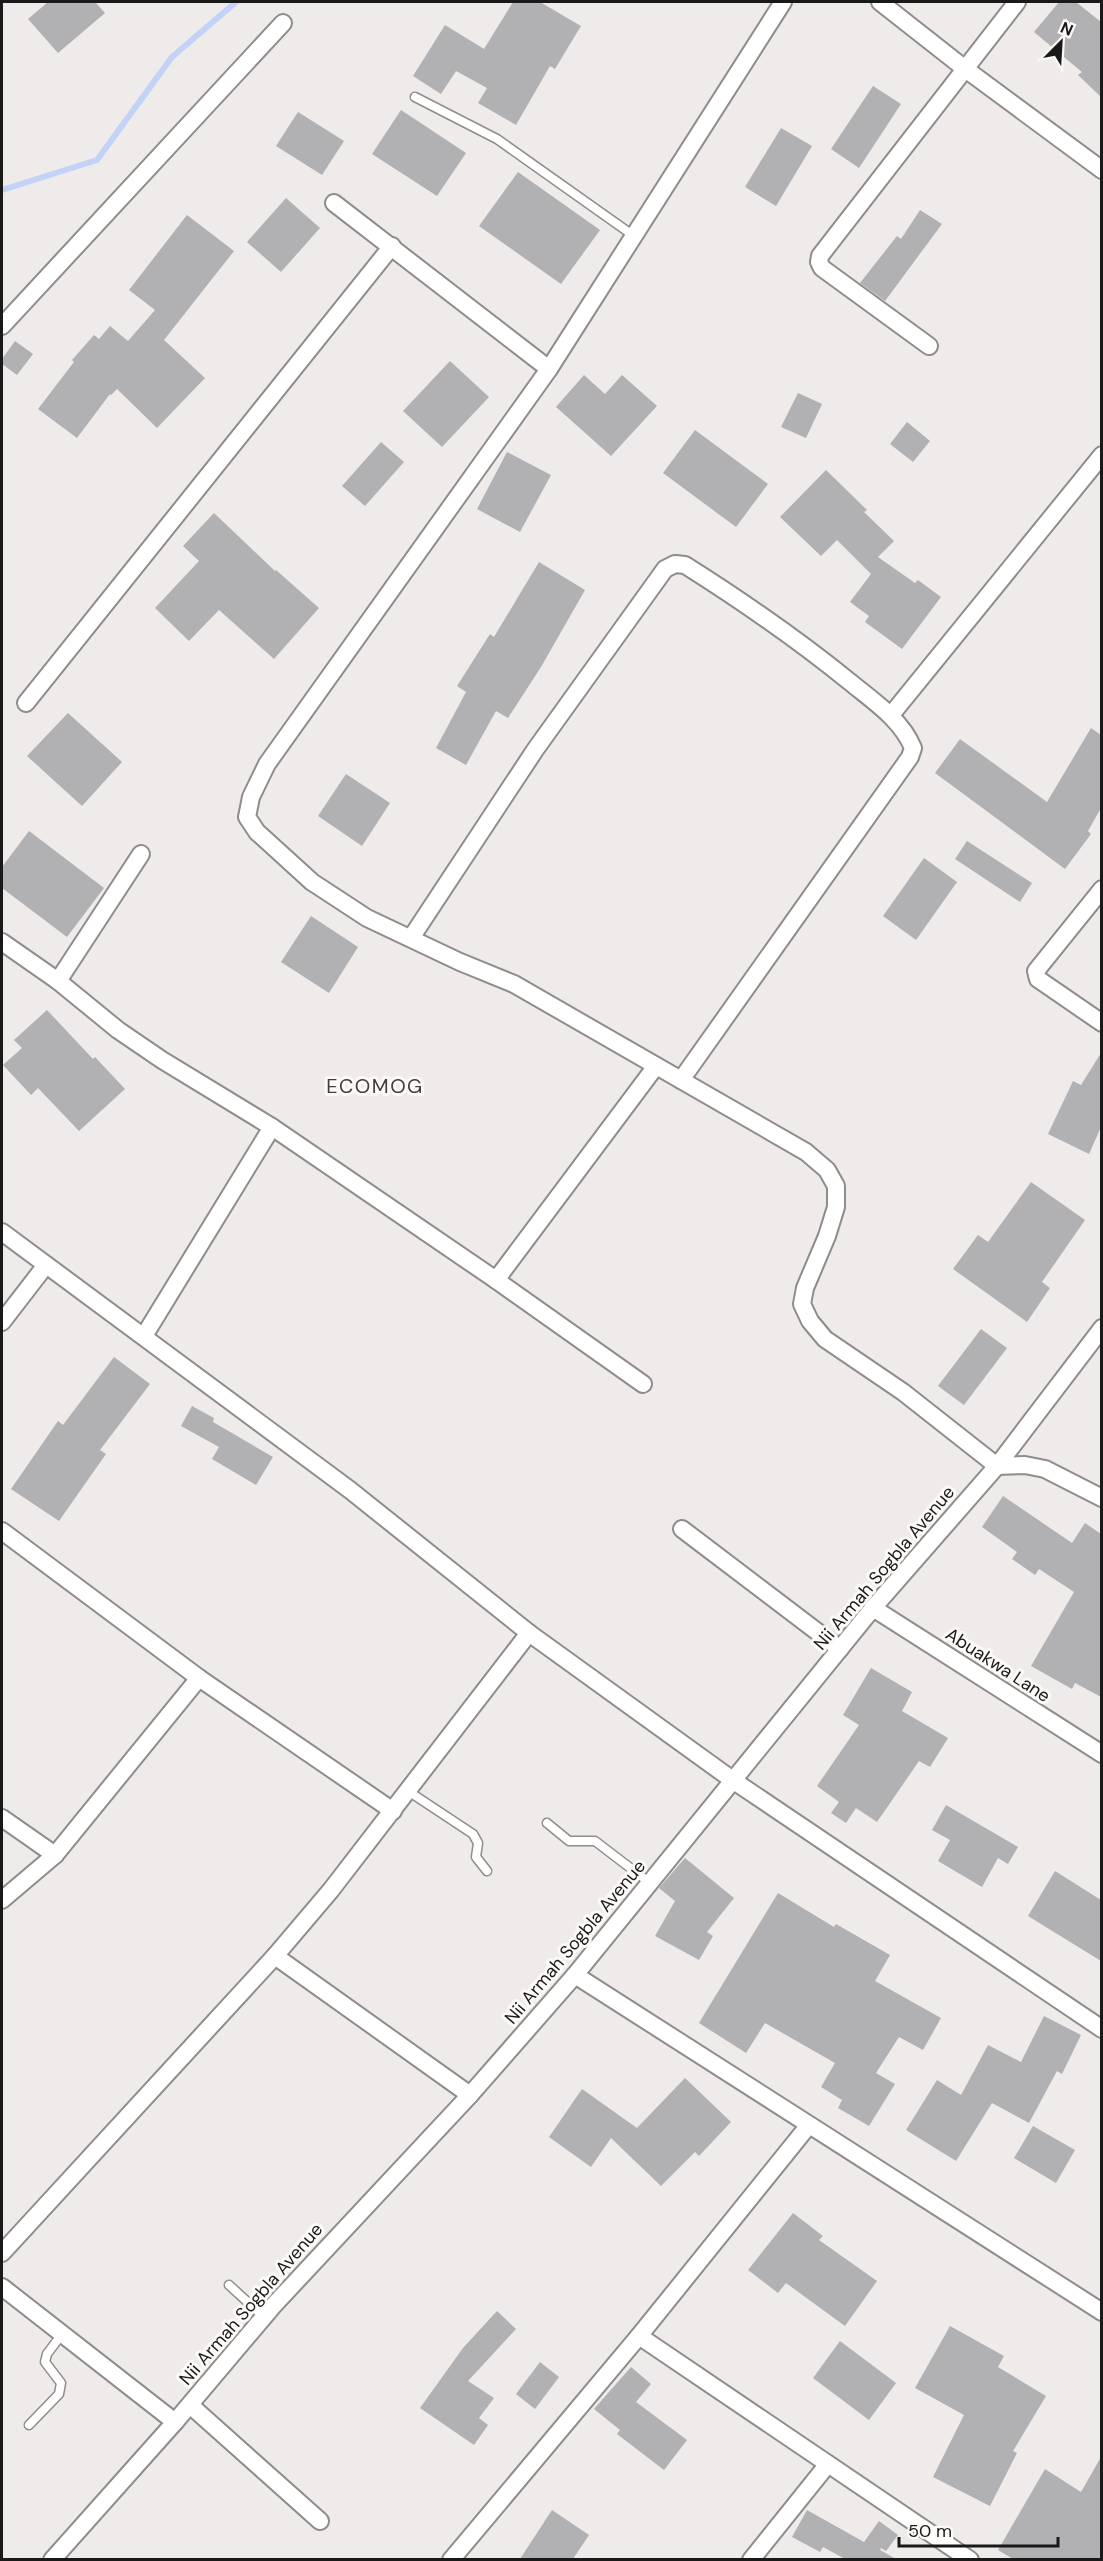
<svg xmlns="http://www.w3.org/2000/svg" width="1103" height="2561" font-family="'DM Sans',sans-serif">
<rect width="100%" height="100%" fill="#efebea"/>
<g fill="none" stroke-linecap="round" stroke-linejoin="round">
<path stroke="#c2d3f5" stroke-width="6" d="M2 190 97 160 172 57 236 2"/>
</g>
<g fill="#b1b0b3">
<path d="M48 2H95L105 13 58 53 28 19Z"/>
<path d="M513 2H540L581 26 555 69 550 66 516 125 478 103 487 88 456 71 441 94 413 76 445 25 484 49Z"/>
<path d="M1059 2H1076L1101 22V97L1078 75 1082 72 1034 32Z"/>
<path d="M873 86 901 104 859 168 831 149Z"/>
<path d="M401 110 466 153 437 196 372 154Z"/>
<path d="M298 112 344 141 322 175 276 146Z"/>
<path d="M781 128 812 146 776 206 745 187Z"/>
<path d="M518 172 600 230 561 284 479 226Z"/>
<path d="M286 198 320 228 281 272 247 242Z"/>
<path d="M920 210 942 224 885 301 860 283 897 236 901 239Z"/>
<path d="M187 215 234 251 164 340 205 378 157 428 117 389 111 395 110 394 77 438 38 409 74 362 72 360 94 335 99 339 110 326 128 341 155 310 129 290Z"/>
<path d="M15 341 33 354 17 375 2 364V359Z"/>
<path d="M450 361 489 397 442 447 403 411Z"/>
<path d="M584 375 605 394 622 375 657 406 611 456 556 407Z"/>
<path d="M798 393 822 404 806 438 781 427Z"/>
<path d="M907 422 930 441 913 462 890 444Z"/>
<path d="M695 430 768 484 736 527 663 473Z"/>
<path d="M381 442 404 462 365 506 342 486Z"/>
<path d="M507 452 551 475 520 532 477 509Z"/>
<path d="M826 470 867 510 864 512 894 541 878 557 915 583 918 580 941 597 902 649 865 622 869 616 850 602 871 574 837 540 821 556 780 517Z"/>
<path d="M214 513 275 571 276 570 319 608 274 659 219 610 189 641 155 608 199 561 183 546Z"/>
<path d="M539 562 585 590 541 667 508 718 496 711 466 765 436 748 466 692 457 686 490 634 494 637Z"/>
<path d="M68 713 122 762 82 806 27 756Z"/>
<path d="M1091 728 1101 735V808L1088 831 1091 834 1065 869 935 773 960 739 1047 802Z"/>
<path d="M346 774 390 803 362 846 318 816Z"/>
<path d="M29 831 104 888 67 937 2 888V867Z"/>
<path d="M967 841 1032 883 1020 902 955 859Z"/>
<path d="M924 858 957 882 916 940 883 916Z"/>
<path d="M311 916 358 947 329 993 281 962Z"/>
<path d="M47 1010 93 1059 95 1057 125 1089 79 1131 38 1088 31 1095 3 1065 22 1048 14 1040Z"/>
<path d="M1101 1053V1127L1089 1154 1048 1134 1073 1081 1081 1085Z"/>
<path d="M1031 1182 1085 1220 1042 1282 1050 1288 1027 1322 953 1269 978 1235 988 1242Z"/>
<path d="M981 1329 1007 1348 964 1405 938 1386Z"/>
<path d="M114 1357 150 1384 100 1450 106 1454 59 1521 11 1489 58 1421 63 1425Z"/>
<path d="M192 1406 214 1418 213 1422 273 1457 256 1485 212 1459 219 1447 181 1426Z"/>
<path d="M1003 1496 1072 1543 1085 1523 1101 1534V1697L1075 1683 1072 1689 1031 1666 1074 1592 1039 1569 1035 1575 1012 1559 1017 1552 982 1527Z"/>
<path d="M871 1668 912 1692 902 1711 948 1738 930 1767 919 1761 877 1822 856 1808 846 1823 831 1813 839 1802 817 1786 859 1725 843 1715Z"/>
<path d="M946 1805 1018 1847 1008 1864 998 1858 982 1887 938 1861 950 1840 932 1830Z"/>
<path d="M685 1858 734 1898 707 1932 713 1936 699 1960 655 1936 675 1901 659 1888Z"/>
<path d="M1055 1871 1101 1900V1961L1028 1916Z"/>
<path d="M778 1893 834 1927 836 1924 890 1955 875 1981 941 2018 923 2050 899 2037 876 2073 895 2084 869 2126 838 2108 842 2100 821 2087 835 2063 765 2023 746 2053 699 2023Z"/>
<path d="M1044 2016 1081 2035 1062 2074 1057 2071 1029 2123 992 2103 956 2161 906 2130 937 2080 961 2095 988 2045 1021 2062Z"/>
<path d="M685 2078 731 2122 699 2156 695 2152 661 2186 611 2138 591 2167 549 2137 582 2089 637 2128Z"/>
<path d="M1033 2126 1075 2150 1056 2183 1014 2158Z"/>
<path d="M793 2213 823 2236 819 2240 877 2281 845 2326 786 2283 778 2293 748 2270Z"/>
<path d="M497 2311 516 2329 468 2381 494 2398 479 2418 488 2425 474 2445 420 2408 463 2348Z"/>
<path d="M950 2326 1004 2356 998 2367 1046 2396 1013 2451 1017 2453 990 2506 933 2477 964 2415 915 2388Z"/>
<path d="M840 2341 896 2383 869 2420 813 2378Z"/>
<path d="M540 2362 559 2377 535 2409 516 2394Z"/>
<path d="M631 2367 651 2384 636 2402 687 2440 664 2470 617 2434 620 2430 594 2409Z"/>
<path d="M1101 2457V2559H1013L998 2550 1045 2469 1081 2492Z"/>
<path d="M552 2510 589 2535 573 2559H520Z"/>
<path d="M807 2510 864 2542 879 2521 898 2535 886 2551 881 2548 880 2550 896 2559H845L823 2547 820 2552 792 2537Z"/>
</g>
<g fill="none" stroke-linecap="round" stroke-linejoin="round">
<defs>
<g id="lane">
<path d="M415 97 497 139 634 236"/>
<path d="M408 1791 473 1834 478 1843 476 1857 487 1871"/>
<path d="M547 1823 569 1841H595L650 1883"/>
<path d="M229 2285 264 2317"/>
<path d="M29 2425 59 2394 61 2383 45 2362 47 2354 62 2334"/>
</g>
<g id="street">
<path d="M783 2 549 369 267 764 251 797 247 817 257 832 312 882 367 918 460 962 514 984 806 1152 827 1170 836 1186V1207L827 1236 805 1288 802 1304 810 1321 825 1339 903 1392 997 1466 1025 1465 1045 1469 1102 1498"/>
<path d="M880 2 964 68 1102 170"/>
<path d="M334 203 549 369"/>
<path d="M2 326 283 23"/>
<path d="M929 346 822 268 819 262 820 256 1017 2"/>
<path d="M26 703 392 246"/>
<path d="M891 715 1102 455"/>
<path d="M1102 889 1036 971 1038 979 1102 1023"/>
<path d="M411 938 535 750 665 569 675 564 685 565C742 601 797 639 850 682 873 701 901 719 913 748L910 757 681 1080"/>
<path d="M2 942 58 981 118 1030 162 1060 272 1127 496 1280 643 1384"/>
<path d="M58 981 141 854"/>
<path d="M2 1232 350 1490 529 1633 734 1781 1102 2029"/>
<path d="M496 1280 656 1066"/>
<path d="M2 1322 46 1265"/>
<path d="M144 1336 272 1127"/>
<path d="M682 1529 840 1649"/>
<path d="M2 1531 199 1678 393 1811"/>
<path d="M873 1608 1102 1754"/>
<path d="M2 1818 55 1855"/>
<path d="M2 1900 55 1855 199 1678"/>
<path d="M275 1956 470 2095"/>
<path d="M575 1975 1102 2312"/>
<path d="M2 2253 275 1956 331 1890 529 1633"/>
<path d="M2 2287 175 2422"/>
<path d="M639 2336 970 2560"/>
<path d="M190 2405 320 2521"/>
<path d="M52 2560 175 2422 273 2306 470 2095 575 1975 873 1608 997 1466 1102 1328"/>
<path d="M451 2560 639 2336 809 2125"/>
<path d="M751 2560 828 2464"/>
</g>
</defs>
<use href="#lane" stroke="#8f8c8a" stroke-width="11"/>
<use href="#street" stroke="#8f8c8a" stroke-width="20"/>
<use href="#lane" stroke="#fff" stroke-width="8"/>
<use href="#street" stroke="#fff" stroke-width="16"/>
</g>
<g text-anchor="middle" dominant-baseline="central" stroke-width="6" stroke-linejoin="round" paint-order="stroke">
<g font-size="18" fill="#1a1919" stroke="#fcf9f7">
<text transform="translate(884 1568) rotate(-50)">Nii Armah Sogbla Avenue</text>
<text transform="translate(998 1665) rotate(33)">Abuakwa Lane</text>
<text transform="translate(575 1942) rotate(-50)">Nii Armah Sogbla Avenue</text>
<text transform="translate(251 2304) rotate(-49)">Nii Armah Sogbla Avenue</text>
</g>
<g font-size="20" letter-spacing="1.5" fill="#413e3d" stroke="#fcf9f7">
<text x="375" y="1086">ECOMOG</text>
</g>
</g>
<rect width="1103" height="2561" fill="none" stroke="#1a1919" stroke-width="6"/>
<g transform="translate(1061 42) rotate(24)" stroke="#fcf9f7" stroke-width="4.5" paint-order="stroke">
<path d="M0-4.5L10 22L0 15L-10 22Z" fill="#1a1919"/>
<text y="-9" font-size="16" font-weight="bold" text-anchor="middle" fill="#1a1919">N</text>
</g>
<path d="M899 2537v9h159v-9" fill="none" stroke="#1a1919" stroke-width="3"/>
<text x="908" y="2537" font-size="18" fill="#1a1919" stroke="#fcf9f7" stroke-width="4.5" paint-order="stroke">50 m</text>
</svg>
